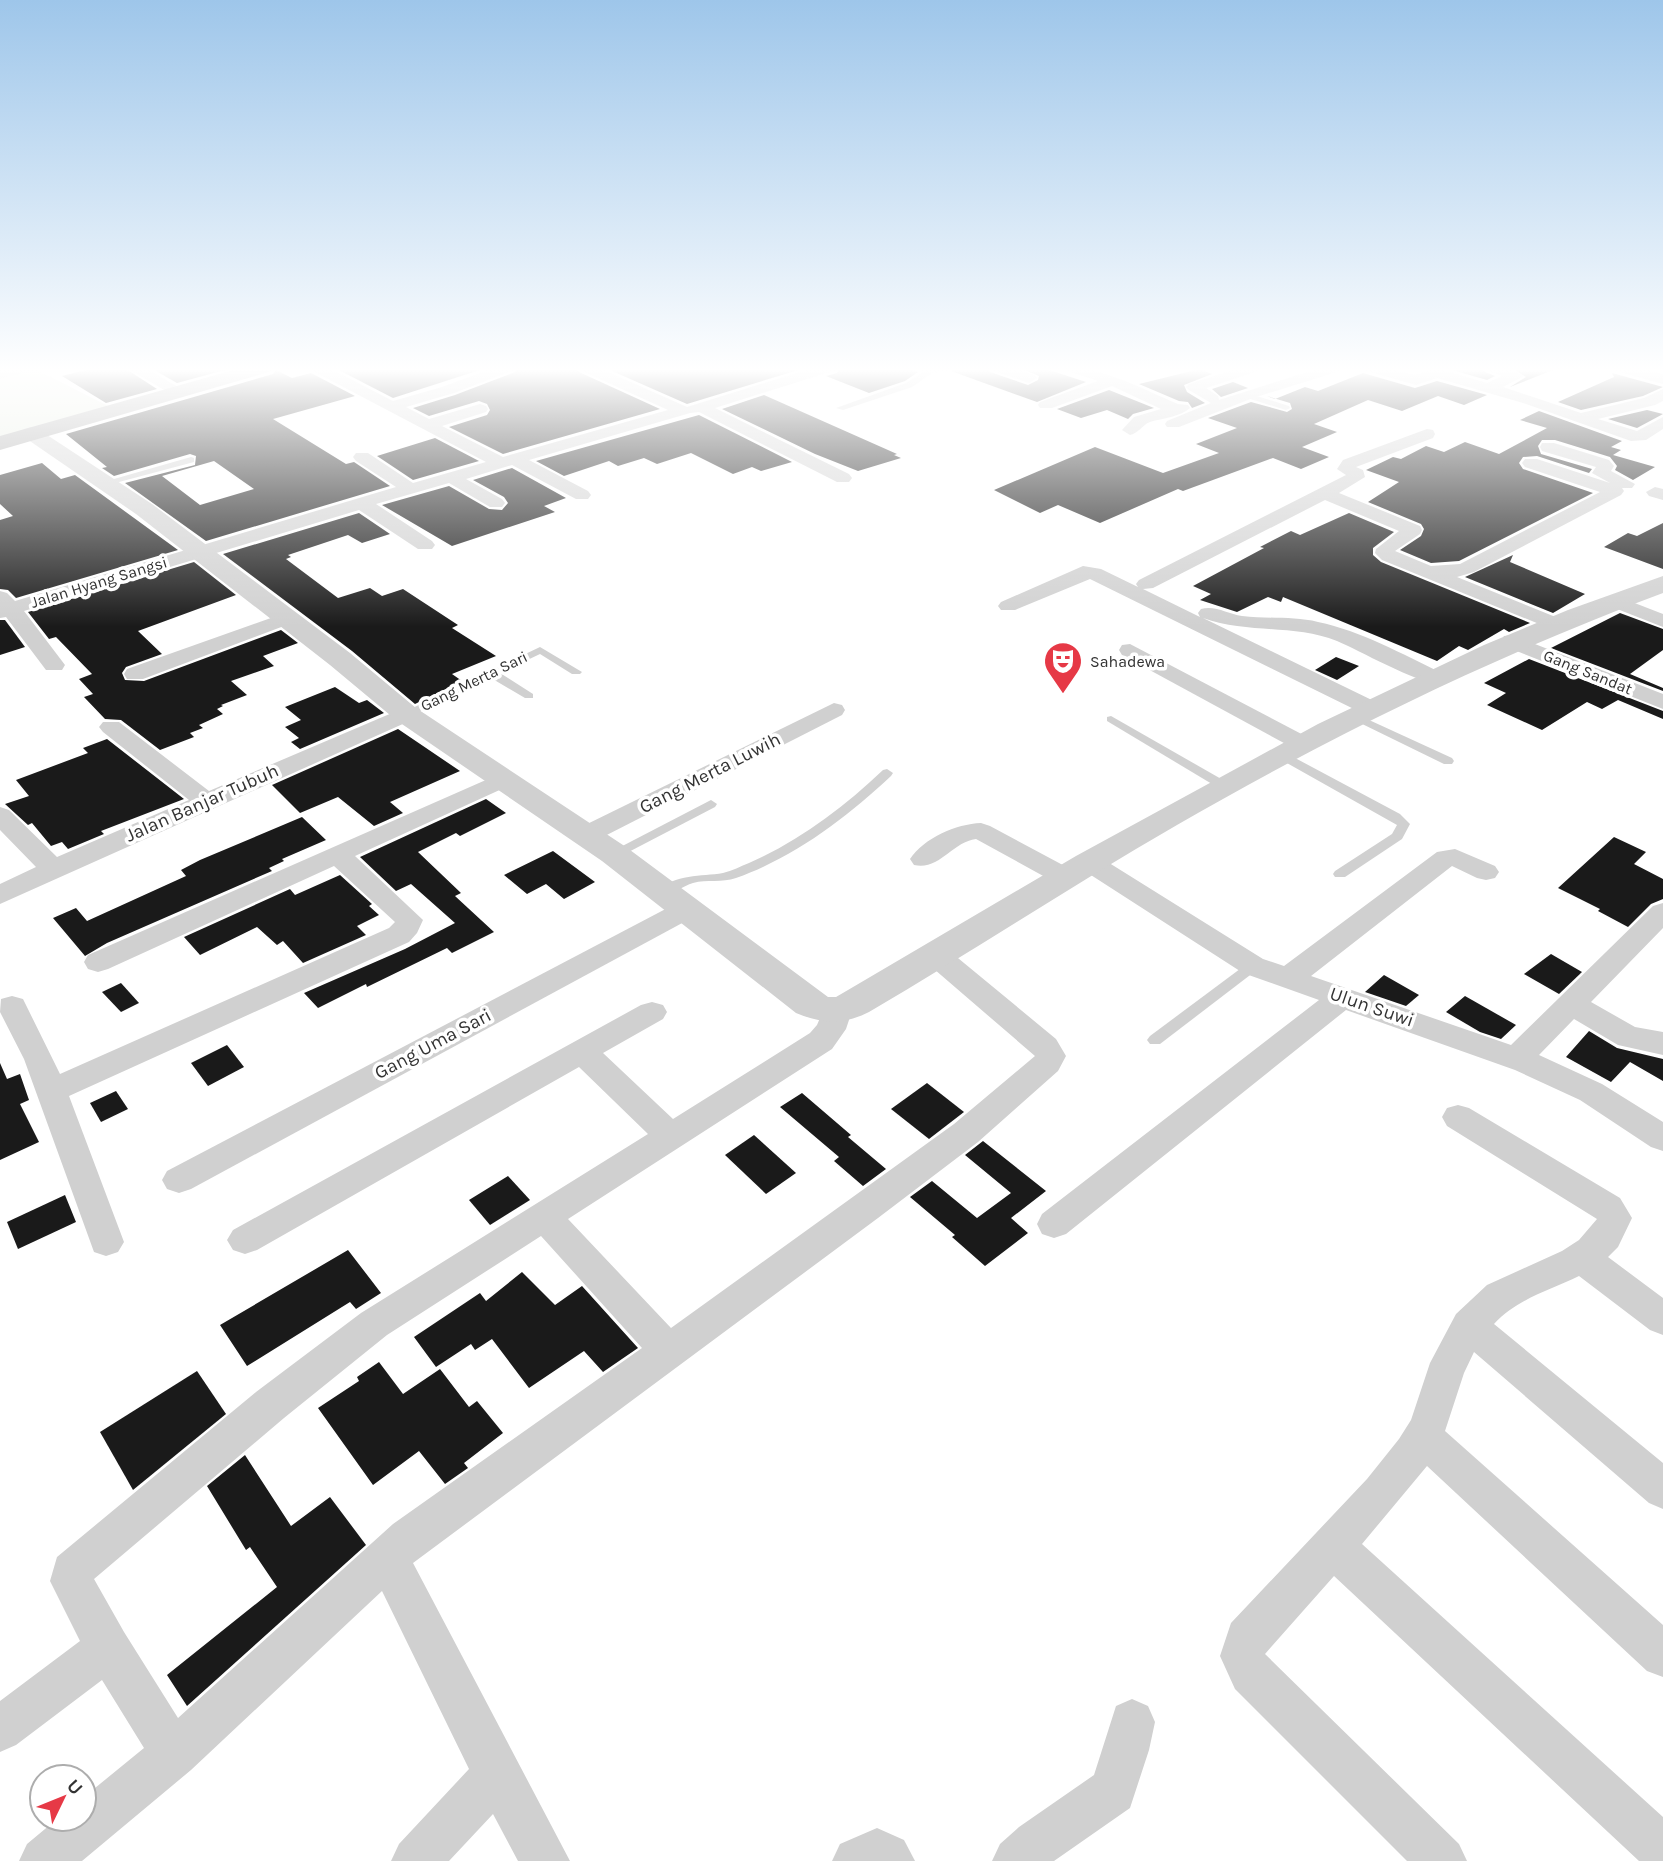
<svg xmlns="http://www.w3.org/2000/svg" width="1663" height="1861" font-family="Karla,sans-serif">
<rect width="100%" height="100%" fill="#fff"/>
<path fill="#e6ecdf" d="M35 369 108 406 0 437V378Z"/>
<g fill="#1a1a1a" fill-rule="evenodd">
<path d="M98 367H123L157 389 106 403 62 376Z"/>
<path d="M149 367H236L177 383Z"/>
<path d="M333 367H489L393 398Z"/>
<path d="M519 367H575L579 372 660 409 503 454 449 427 487 415 490 410 487 404 479 401 429 416 413 408 455 395 515 372Z"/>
<path d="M603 367H808L687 404Z"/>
<path d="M841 367H903L918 372 905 381 869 393 826 376 837 373Z"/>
<path d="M955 367H986L990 372 1028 385 1038 380 1039 376 1017 367H1040L1086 382 1037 402 951 371Z"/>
<path d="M1442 367H1481L1485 372 1495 376 1487 380Z"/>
<path d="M1510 367H1558V368L1510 387 1526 377Z"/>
<path d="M1200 369 1212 374 1184 385 1187 392 1205 403 1192 408 1188 402 1179 401 1139 384Z"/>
<path d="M276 370 292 378 311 373 355 396 273 419 346 464 354 462 390 486 206 541 125 483 195 465 196 456 190 454 114 476 102 468 107 467 66 434 273 374ZM214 461 254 489 200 505 162 476Z"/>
<path d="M1363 373 1415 388 1437 381 1487 395 1464 405 1438 396 1402 411 1368 400 1314 424 1337 432 1302 447 1329 457 1301 469 1273 458 1183 491 1178 489 1100 523 1058 505 1040 513 994 490 1095 447 1163 473 1219 453 1196 444 1237 428 1208 418 1251 402 1287 412 1292 409 1290 403 1267 396 1275 399 1305 387 1318 391Z"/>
<path d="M1612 373 1663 387 1643 396 1581 410 1558 402 1614 377Z"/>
<path d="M1233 382 1248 388 1221 397 1212 389Z"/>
<path d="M1109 390 1154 408 1133 414 1128 419 1107 410 1081 418 1057 409Z"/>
<path d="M764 395 897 454 894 455 901 458 858 471 815 454 722 409Z"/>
<path d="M1647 410 1663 414 1637 428 1608 419Z"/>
<path d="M1539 411 1622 441 1611 447 1621 450 1613 455 1655 467 1633 480 1615 470 1617 466 1610 457 1555 440H1542L1538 446 1541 454 1592 469 1589 473 1537 456 1523 457 1519 463 1523 469 1593 493 1459 561 1431 563 1400 550 1421 536 1424 529 1421 524 1368 502 1399 482 1366 470 1393 457 1401 459 1426 446 1444 452 1465 442 1499 454 1547 428 1520 420Z"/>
<path d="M699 415 792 462 761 471 752 467 733 474 691 453 657 464 644 458 618 466 609 461 564 476 536 461Z"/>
<path d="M435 438 479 461 413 480 377 456Z"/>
<path d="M42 463 61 479 75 475 178 550 16 598 8 590 0 589V520L13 516 0 504V475Z"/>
<path d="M512 468 566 498 544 506 555 512 452 546 382 505 449 486 489 509 502 510 508 503 504 497 473 480Z"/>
<path d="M359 513 390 534 362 543 348 535 288 555 291 557 286 559 338 598 370 588 382 596 403 589 458 625 452 628 496 656 452 674 462 681 415 704 352 651 223 554Z"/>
<path d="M1349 513 1394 532 1373 548V555L1381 562 1530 623 1509 632 1504 629 1468 650 1459 646 1437 661 1283 597 1281 602 1268 597 1237 612 1200 600 1211 594 1193 586 1264 548 1260 547 1291 531 1300 535Z"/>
<path d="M1663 523V569L1604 547 1628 533 1637 536Z"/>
<path d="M1513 555 1510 562 1585 594 1553 613 1465 577Z"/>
<path d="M194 562 236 595 138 631 162 654 126 667 122 673 125 680 144 681 281 630 298 643 263 656 274 666 231 681 247 695 221 705 223 706 217 709 223 714 199 725 203 728 190 733 194 737 160 750 121 720 105 719 84 697 93 694 79 679 92 674 56 637 49 639 28 612Z"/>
<path d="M1620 613 1663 629V650L1630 674 1663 688V691L1551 648Z"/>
<path d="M0 620H5L25 647 0 655Z"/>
<path d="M1336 657 1359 666 1337 680 1315 670Z"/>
<path d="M1529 659 1663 711V719L1618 700 1602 709 1587 702 1542 730 1487 705 1506 693 1484 683Z"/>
<path d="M335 687 359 703 367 700 384 713 300 749 291 742 299 738 285 727 301 720 285 707Z"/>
<path d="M398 729 460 771 390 802 403 813 374 826 338 797 300 813 272 785Z"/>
<path d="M107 739 184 799 101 831 104 834 68 849 62 842 51 846 32 823 28 825 5 804 29 796 16 780 88 753 83 748Z"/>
<path d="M486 799 506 813 460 836 456 833 418 852 461 893 455 896 494 932 452 953 447 948 367 987 366 984 318 1008 304 993 405 949 455 923 411 884 396 891 360 857Z"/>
<path d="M302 817 326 840 282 859 284 861 269 868 272 871 107 943 85 956 53 918 76 908 87 921 186 876 181 870 200 860Z"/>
<path d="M1614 837 1646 852 1634 864 1663 879V899L1651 904 1628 927 1598 911 1600 909 1558 888Z"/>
<path d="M553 851 595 882 564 899 546 884 527 894 504 875Z"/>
<path d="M340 875 372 904 369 906 379 915 357 926 366 935 303 963 283 941 277 945 257 927 200 955 184 937 290 889 295 895Z"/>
<path d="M1551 954 1582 972 1559 994 1524 974Z"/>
<path d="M1384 975 1419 995 1406 1006 1365 992Z"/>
<path d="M121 983 139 1003 121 1012 102 992Z"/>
<path d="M1465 996 1516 1025 1501 1039 1480 1032 1446 1012Z"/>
<path d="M1589 1031 1617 1048 1663 1059V1081L1630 1062 1611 1082 1566 1057Z"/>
<path d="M227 1045 244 1067 208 1086 191 1063Z"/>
<path d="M0 1063 7 1079 20 1074 29 1100 20 1104 39 1142 0 1160Z"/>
<path d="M927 1083 964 1112 929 1139 891 1109Z"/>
<path d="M116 1091 128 1109 101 1122 90 1103Z"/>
<path d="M802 1093 851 1135 848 1137 886 1169 863 1186 834 1161 839 1157 780 1107Z"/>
<path d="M754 1135 796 1173 766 1194 725 1155Z"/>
<path d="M983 1141 1046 1191 1011 1218 1028 1233 985 1266 952 1237 955 1235 910 1197 932 1181 977 1218 1011 1193 965 1155Z"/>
<path d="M508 1176 530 1200 490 1225 469 1200Z"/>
<path d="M65 1195 76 1222 18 1249 7 1222Z"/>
<path d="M348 1250 381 1293 356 1309 350 1302 247 1366 220 1325Z"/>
<path d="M522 1272 555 1305 582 1286 638 1348 603 1372 584 1351 529 1388 492 1339 475 1350 471 1344 436 1367 414 1337 480 1293 486 1301Z"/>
<path d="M379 1362 403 1394 440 1369 469 1407 477 1401 503 1433 464 1463 468 1468 445 1484 419 1451 373 1485 318 1408 359 1381 357 1377Z"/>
<path d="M197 1371 226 1414 133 1490 100 1432Z"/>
<path d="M245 1455 291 1526 330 1497 366 1545 187 1706 167 1675 277 1587 250 1547 246 1550 207 1486Z"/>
</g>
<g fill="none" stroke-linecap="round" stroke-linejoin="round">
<g fill="#d0d0d0" fill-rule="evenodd">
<path d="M931 367 938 369 912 387 843 410 836 408 906 383Z"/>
<path d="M1247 393 1289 406 1290 408 1286 410 1244 397V393Z"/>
<path d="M191 457 194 458V462L104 486 100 483Z"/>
<path d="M540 647 582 672 580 674H572L540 654 500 673 533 694V698H525L491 678 410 716H402L400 714Z"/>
<path d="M1356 714 1452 758 1454 761 1452 764H1444L1352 719V715Z"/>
<path d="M1111 716 1230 784 1232 787 1230 790H1222L1107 721V717Z"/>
<path d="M1282 751 1400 814 1410 824 1402 839 1345 877H1335L1333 874 1335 871 1392 834 1397 825 1278 758 1276 755 1278 752Z"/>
<path d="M887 769 893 773 891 776C846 818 795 857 736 878 722 883 707 879 693 883 683 886 674 893 664 896L657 892C675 873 701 877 723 873 732 871 741 866 749 863 799 841 843 808 883 770Z"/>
<path d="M711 800 717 804 715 807 619 857H609L607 854Z"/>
<path d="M1253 961 1258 963 1260 966 1258 969 1160 1044H1150L1147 1040 1150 1036 1248 963Z"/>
</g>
<g fill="#d0d0d0" fill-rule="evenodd">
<path d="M12 367H37L34 370 0 379V369Z"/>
<path d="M125 367H144L185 391 177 396 171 394Z"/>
<path d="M309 367H327L393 401 442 387 496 367H516L514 370 454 393 406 407 429 419 480 404 486 406 488 409 486 412 442 426 503 457 668 410 580 370 578 367H597L687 407 816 367H838L836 370 715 408 849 474 852 478 849 482H837L699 412 690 413 529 460 588 491 591 495 588 499H576L512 465 466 479 502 499 505 503 502 507H490L449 483 376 504 432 541 435 545 432 549H418L359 510 24 611 65 665 62 670H46L6 617 0 618V591L7 593 15 601 396 487 356 461 353 457 356 453H368L413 483 486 462 311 370Z"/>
<path d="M916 367H953C945 374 924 374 916 367Z"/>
<path d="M988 367H1010L1034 375 1037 378 1029 383 991 370Z"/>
<path d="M1062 367C1103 367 1140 388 1178 404L1188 405 1190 408C1180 417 1163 418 1150 422 1142 425 1139 433 1130 435L1122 430 1134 417 1161 409 1112 386 1052 408H1040L1038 405 1040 402 1098 381 1064 370Z"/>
<path d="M1242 367H1264L1261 370 1206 388 1218 396 1219 400 1323 367H1346L1343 370 1253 398 1179 427H1167L1165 424 1167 421 1211 403 1189 390 1186 387 1189 384Z"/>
<path d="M1360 367H1384L1415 375 1437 368 1487 383 1502 376 1486 370 1484 367H1504L1524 376 1503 387 1581 413 1644 398 1663 389V401L1655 405 1598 419 1637 431 1663 417V429L1646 440 1631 441 1523 403 1437 378 1416 385 1363 370Z"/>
<path d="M1609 367H1633L1663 374V384L1612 370Z"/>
<path d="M1427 429 1433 430 1435 434 1433 438 1356 467 1363 470 1365 477 1339 493 1420 526 1422 530 1420 534 1395 551 1431 566 1460 564 1600 492 1525 467 1522 463 1525 459H1537L1610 483 1592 473 1596 467 1542 451 1540 447 1542 443H1554L1609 460 1614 466 1611 471 1635 484 1632 488H1622L1624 491 1621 495 1474 572 1457 577 1563 620 1566 624 1563 628H1549L1382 560 1375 553 1376 549 1399 531 1325 500 1153 588 1143 589 1200 617 1198 613 1201 609C1215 605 1228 614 1242 616 1267 619 1293 616 1318 622 1361 631 1402 654 1442 673L1445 678 1442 683C1423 687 1359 650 1337 641 1294 624 1247 634 1203 618L1380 704 1383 709 1380 714H1364L1090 579 1015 610H1001L998 606 1001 602 1083 566 1101 569 1138 587 1136 584 1139 580 1346 475 1337 469 1343 460Z"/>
<path d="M1655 487 1663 489V500L1649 496 1646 492Z"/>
<path d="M1614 595 1663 614V627L1607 605 1604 601 1607 597Z"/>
<path d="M285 613 292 615 295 619 292 623 143 679H127L124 674 127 669Z"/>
<path d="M1512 635 1663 694V709L1504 646 1501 641 1504 636Z"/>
<path d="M1130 644 1311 739 1315 744 1311 749H1295L1122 655 1119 650 1122 645Z"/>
<path d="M834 703 842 705 845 710 842 715 595 841 586 843 577 841 573 835 577 829Z"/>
<path d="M406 707 414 709 418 714 414 719 0 904V884L36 867 0 830V807L9 810 57 857 189 800 103 732 99 727 103 722H119L209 791Z"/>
<path d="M504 772 513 774 516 779 513 784 355 856 423 920 417 933 409 942 69 1096 124 1242 118 1252 106 1256 94 1252 24 1059 0 1012 1 999 12 996 23 999 60 1074 389 928 395 922 334 866 108 969 98 972 88 969 84 962 88 955Z"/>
<path d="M981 823 990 826 1074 871 1078 877 1074 883 1065 885 1056 883 976 839C952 842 939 871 914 865L910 859C924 838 956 824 981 823Z"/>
<path d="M1455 849 1495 866 1499 872 1495 878 1486 880 1477 878 1452 866 1311 976 1511 1045 1653 906 1663 903V928L1591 1002 1635 1027 1663 1032V1055L1618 1045 1574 1019 1539 1055 1602 1084 1663 1122V1151L1651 1147 1580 1100 1515 1070 1346 1010 1066 1234 1054 1238 1042 1234 1037 1224 1042 1214 1319 1000 1243 973 1080 868 1076 862 1080 856 1089 854 1098 856 1263 959 1284 966 1437 852Z"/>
<path d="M687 900 697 903 701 909 697 915 191 1189 179 1193 167 1189 162 1180 167 1171 677 903Z"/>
<path d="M937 946 947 949 1056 1039 1066 1056 1058 1071 978 1142 878 1218 413 1563 570 1861H518L493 1814 449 1861H391L399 1844 469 1769 382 1591 191 1770 82 1861H19L27 1844 57 1819H84V1797L144 1748 102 1680 16 1745 0 1752V1701L80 1641 50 1581 57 1557 256 1392 361 1313 648 1134 579 1067 257 1250 245 1254 233 1250 227 1240 233 1230 641 1005 652 1002 663 1005 667 1012 663 1019 603 1053 673 1119 810 1033 817 1025 826 1004 837 1001 848 1004 852 1011 846 1029 832 1049 568 1219 671 1328 954 1124 1035 1056 927 963 923 956 927 949ZM541 1236 642 1348 393 1524 178 1718 124 1632 94 1579 284 1418 387 1335Z"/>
<path d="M1458 1105 1469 1108 1620 1198 1632 1218 1618 1247 1608 1257 1663 1298V1335L1650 1330 1579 1276C1550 1290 1517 1299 1494 1324L1663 1463V1509L1649 1503 1474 1352 1464 1373 1445 1431 1663 1625V1677L1647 1671 1427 1466 1362 1544 1663 1817V1861H1639L1334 1576 1265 1654 1459 1844 1467 1861H1407L1235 1689 1220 1656 1231 1623 1367 1479 1399 1439 1411 1420 1430 1363 1456 1314 1487 1285 1562 1251 1579 1240 1597 1219 1447 1126 1442 1117 1447 1108Z"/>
<path d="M1132 1699 1148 1706 1155 1722 1149 1750 1130 1808 1054 1861H992L1000 1844 1019 1827 1094 1775 1116 1706Z"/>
<path d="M877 1828 904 1840 915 1861H832L840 1844Z"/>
</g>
<path fill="#d0d0d0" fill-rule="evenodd" d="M31 427 38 429 152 504 350 653 416 708 626 847 828 997H836L848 990 1076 856 1318 724 1484 645 1568 610 1663 576V593C1494 656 1333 735 1177 825 1073 885 973 951 869 1012 843 1025 822 1024 796 1013L602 861 396 720 330 665 136 514 24 437 21 433 24 429Z"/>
<path fill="#a2a2a2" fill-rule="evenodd" d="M244 367H275L272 371 0 450V436Z"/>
</g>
<linearGradient id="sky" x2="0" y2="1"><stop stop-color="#9ec6ea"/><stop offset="0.59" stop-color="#fff"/><stop offset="1" stop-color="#fff" stop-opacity="0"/></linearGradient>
<rect width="1663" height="627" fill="url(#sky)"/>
<defs>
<symbol id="theatre-pin" viewBox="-11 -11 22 30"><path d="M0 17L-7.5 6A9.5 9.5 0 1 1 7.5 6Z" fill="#e63946" stroke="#fff"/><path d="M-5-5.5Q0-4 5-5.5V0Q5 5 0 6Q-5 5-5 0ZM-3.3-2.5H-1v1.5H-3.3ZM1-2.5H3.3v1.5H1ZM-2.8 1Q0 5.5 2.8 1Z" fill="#fff"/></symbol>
</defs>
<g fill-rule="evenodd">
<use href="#theatre-pin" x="1041" y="639" width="44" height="60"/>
</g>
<g text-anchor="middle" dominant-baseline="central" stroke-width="7" stroke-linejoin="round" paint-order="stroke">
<g font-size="16" fill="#333" stroke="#fff">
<text transform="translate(99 582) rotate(-17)">Jalan Hyang Sangsi</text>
<text transform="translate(1588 672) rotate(22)">Gang Sandat</text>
<text transform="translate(474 681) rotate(-26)">Gang Merta Sari</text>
</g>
<g font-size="16" fill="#333" stroke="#fff" text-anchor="start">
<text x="1090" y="661">Sahadewa</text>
</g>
<g font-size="19" fill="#333" stroke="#fff">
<text transform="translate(710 773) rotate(-27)">Gang Merta Luwih</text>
<text transform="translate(202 803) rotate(-24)">Jalan Banjar Tubuh</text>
<text transform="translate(1372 1007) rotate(19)">Ulun Suwi</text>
<text transform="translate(433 1044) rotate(-28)">Gang Uma Sari</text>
</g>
</g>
<g transform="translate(63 1798) rotate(47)"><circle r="33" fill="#ffffff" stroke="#adadad" stroke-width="2"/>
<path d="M0-5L12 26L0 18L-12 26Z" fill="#e63946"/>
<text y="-10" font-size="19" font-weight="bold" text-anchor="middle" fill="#333333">U</text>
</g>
</svg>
